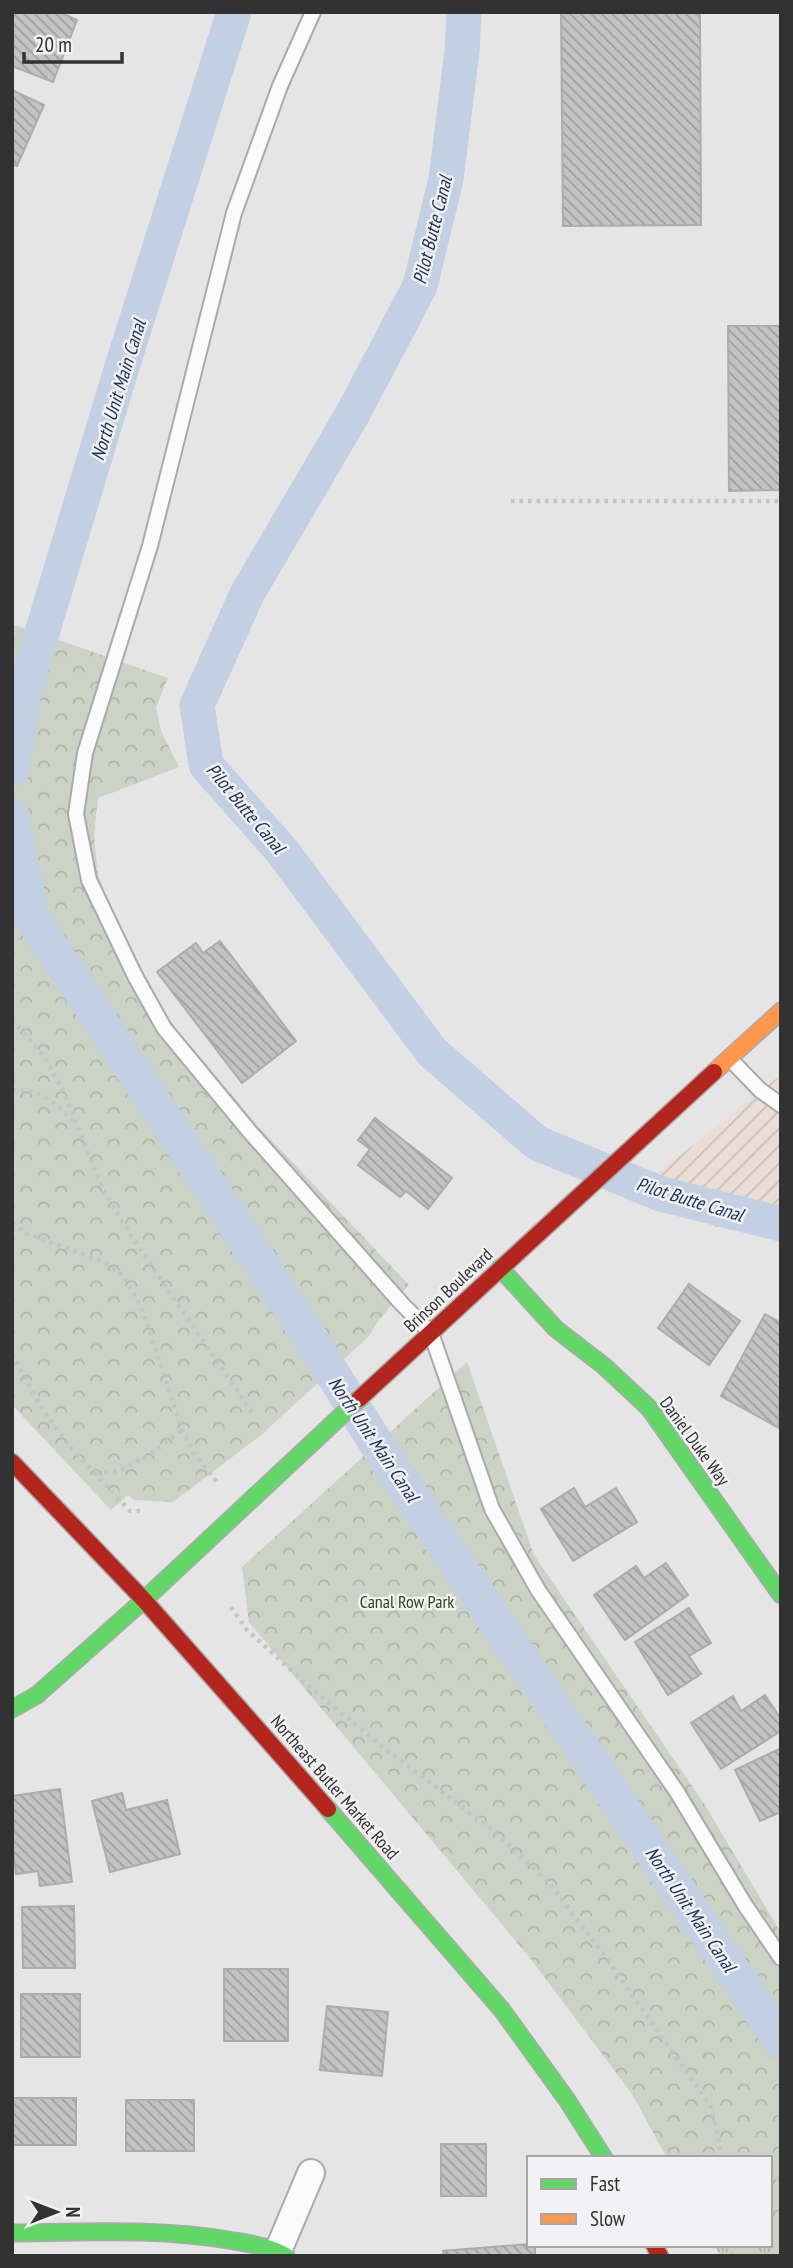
<svg xmlns="http://www.w3.org/2000/svg" width="793" height="2268" font-family="'PT Sans Narrow',sans-serif">
<defs>
<pattern id="industrial-furrows" width="10" height="10" patternUnits="userSpaceOnUse" patternTransform="scale(1.75)"><rect width="10" height="10" fill="#e9ddd6"/><path d="M-1 1l2-2M0 10L10 0M9 11l2-2" fill="none" stroke="#c8beb8"/></pattern>
<pattern id="grass-tufts" width="24" height="20" patternUnits="userSpaceOnUse" patternTransform="scale(1.75)"><rect width="24" height="20" fill="#ccd2c5"/><path d="M3 7l-1-3M5 7V3M7 7l1-3M15 17l-1-3M17 17v-4M19 17l1-3" fill="none" stroke="#b0b5aa"/></pattern>
<pattern id="park-crowns" width="20" height="18" patternUnits="userSpaceOnUse" patternTransform="scale(1.75)"><rect width="20" height="18" fill="#ccd2c5"/><path d="M2 6a3 3 0 1 1 6 0M12 15a3 3 0 1 1 6 0" fill="none" stroke="#b0b5aa"/></pattern>
<pattern id="building-back-hatch" width="6" height="6" patternUnits="userSpaceOnUse" patternTransform="scale(1.75)"><rect width="6" height="6" fill="#c3c3c3"/><path d="M-1 5l2 2M0 0l6 6M5-1l2 2" fill="none" stroke="#9f9f9f"/></pattern>
</defs>
<rect width="100%" height="100%" fill="#e5e5e5"/>
<path fill="url(#industrial-furrows)" d="M781 1075V1240L716 1227 633 1193Z"/>
<path fill="url(#grass-tufts)" d="M770 2231H781V2256H720L714 2245H770Z"/>
<g fill="url(#park-crowns)">
<path d="M12 624 168 678 156 707 161 731 179 767 98 798 94 835 98 875 114 917 170 1021 257 1125 409 1285 379 1320 369 1336 260 1436 173 1502 134 1500 128 1495 111 1510 12 1405Z"/>
<path d="M467 1362 534 1555 705 1805 781 1933V2231H770V2158H667L632 2094 530 1958 249 1622 242 1567Z"/>
</g>
<g fill="none" stroke-linecap="round" stroke-linejoin="round">
<g stroke="#c3cfe2" stroke-width="35">
<path d="M464 12 462 51 446 179 420 286 352 415 247 594 197 705 206 765 282 851 432 1052 537 1143 661 1194 781 1224"/>
<path d="M12 770 23 696 121 370 234 12"/>
<path d="M12 816 32 918 309 1336 386 1459 781 2042"/>
</g>
</g>
<g fill="url(#building-back-hatch)" stroke="#acacac" stroke-width="2">
<path d="M12 12H59L77 20 53 82 12 66Z"/>
<path d="M561 12H700L701 225 563 226Z"/>
<path d="M12 90 44 105 17 166 12 164Z"/>
<path d="M728 326H781V490L729 491Z"/>
<path d="M220 941 296 1041 242 1083 157 972 196 943 203 953Z"/>
<path d="M375 1118 452 1178 428 1209 406 1191 400 1197 358 1165 370 1149 358 1140Z"/>
<path d="M689 1284 740 1321 709 1365 658 1328Z"/>
<path d="M765 1314 781 1323 779 1428 721 1396Z"/>
<path d="M574 1488 585 1507 616 1488 637 1522 573 1561 541 1509Z"/>
<path d="M666 1563 688 1595 625 1640 594 1595 636 1566 644 1578Z"/>
<path d="M689 1608 711 1643 689 1656 701 1674 668 1695 635 1642Z"/>
<path d="M765 1695 781 1719V1731L721 1769 691 1723 733 1696 741 1711Z"/>
<path d="M781 1748V1812L760 1821 735 1770Z"/>
<path d="M60 1789 72 1882 40 1886 38 1871 16 1874 12 1843V1796Z"/>
<path d="M122 1793 126 1810 167 1800 180 1854 110 1872 92 1801Z"/>
<path d="M74 1906 75 1968H23L22 1907Z"/>
<rect x="224" y="1969" width="64" height="72"/>
<rect x="21" y="1994" width="59" height="63"/>
<path d="M327 2006 388 2012 382 2076 320 2070Z"/>
<rect x="12" y="2098" width="64" height="47"/>
<rect x="126" y="2100" width="68" height="51"/>
<rect x="441" y="2144" width="45" height="52"/>
<path d="M529 2244 535 2245V2256H444L443 2251Z"/>
</g>
<g fill="none" stroke-linecap="round" stroke-linejoin="round">
<defs>
<g id="lane">
<path d="M313 12 280 86 234 213 150 546 85 753 76 814 89 880 135 976 164 1028 250 1132 402 1304 431 1333 492 1509 538 1590 677 1792 745 1905 781 1958"/>
<path d="M730 1059 760 1090 781 1105"/>
</g>
<path id="street" d="M278 2251 311 2173"/>
<g id="fast">
<path d="M500 1268 556 1329 604 1366 649 1408 781 1595"/>
<path d="M12 1709 37 1695 144 1600 359 1399"/>
<path d="M328 1809 502 2010 567 2100 604 2158"/>
<path d="M12 2233C86 2232 161 2228 234 2241 252 2244 271 2247 286 2256"/>
</g>
<path id="slow" d="M714 1072 781 1011"/>
<g id="jam">
<path d="M359 1399 714 1072"/>
<path d="M12 1462 144 1600 328 1809"/>
<path d="M654 2245 660 2256"/>
</g>
</defs>
<use href="#lane" stroke="#aaa" stroke-width="18"/>
<use href="#street" stroke="#aaa" stroke-width="30"/>
<use href="#fast" stroke="#aaa" stroke-width="19"/>
<use href="#slow" stroke="#aaa" stroke-width="19"/>
<use href="#jam" stroke="#aaa" stroke-width="19"/>
<g stroke="#c4c4c5" stroke-width="4.5" stroke-dasharray="3.5 5" stroke-linecap="butt">
<path d="M511 501H781"/>
<path d="M12 1020 45 1058 64 1093 102 1188 132 1237 253 1414"/>
<path d="M12 1091C39 1087 55 1103 73 1121"/>
<path d="M12 1223 28 1234 102 1261 123 1275 141 1306 182 1430 194 1454 218 1483"/>
<path d="M12 1354 42 1409 71 1448 130 1511H143"/>
<path d="M96 1473 120 1471 151 1454 182 1430"/>
<path d="M231 1607 247 1630 311 1688 388 1751 490 1828 549 1883 610 1963 711 2107 720 2146 718 2158"/>
<path d="M770 2173 781 2181"/>
<path d="M728 2245 733 2256"/>
</g>
<use href="#lane" stroke="#fbfbfb" stroke-width="14"/>
<use href="#street" stroke="#fbfbfb" stroke-width="26"/>
<use href="#fast" stroke="#63d668" stroke-width="16"/>
<use href="#slow" stroke="#ff974d" stroke-width="16"/>
<use href="#jam" stroke="#b3261e" stroke-width="16"/>
</g>
<g text-anchor="middle" dominant-baseline="central" stroke-width="5" stroke-linejoin="round" paint-order="stroke">
<g font-size="18" fill="#323233" stroke="#f2f1f3">
<text transform="translate(448 1290) rotate(-43)">Brinson Boulevard</text>
<text transform="translate(695 1441) rotate(54)">Daniel Duke Way</text>
<text transform="translate(335 1787) rotate(49)">Northeast Butler Market Road</text>
</g>
<g font-size="18" fill="#354414" stroke="#f2f1f3">
<text x="407" y="1601">Canal Row Park</text>
</g>
<g font-size="19" font-style="italic" fill="#1b3056" stroke="#f2f1f3">
<text transform="translate(432 230) rotate(-76)">Pilot Butte Canal</text>
<text transform="translate(118 390) rotate(-73)">North Unit Main Canal</text>
<text transform="translate(246 808) rotate(50)">Pilot Butte Canal</text>
<text transform="translate(690 1199) rotate(17)">Pilot Butte Canal</text>
<text transform="translate(374 1439) rotate(56)">North Unit Main Canal</text>
<text transform="translate(691 1909) rotate(56)">North Unit Main Canal</text>
</g>
</g>
<rect width="793" height="2268" fill="none" stroke="#323233" stroke-width="28"/>
<rect x="527" y="2156" width="245" height="91" fill="#f2f1f3" stroke="#a5a5a6" stroke-width="2"/>
<rect x="541" y="2179" width="35" height="10" fill="#63d668" stroke="#a5a5a6" stroke-width="2"/>
<text x="590" y="2191" font-size="21" fill="#323233">Fast</text>
<rect x="541" y="2214" width="35" height="10" fill="#ff974d" stroke="#a5a5a6" stroke-width="2"/>
<text x="590" y="2226" font-size="21" fill="#323233">Slow</text>
<g transform="translate(56 2212) rotate(90)" stroke="#f2f1f3" stroke-width="5" paint-order="stroke">
<path d="M0-5L12 26L0 18L-12 26Z" fill="#323233"/>
<text y="-10" font-size="19" font-weight="bold" text-anchor="middle" fill="#323233">N</text>
</g>
<path d="M24 52v10h98v-10" fill="none" stroke="#323233" stroke-width="3.5"/>
<text x="35" y="52" font-size="21" fill="#323233" stroke="#f2f1f3" stroke-width="5" paint-order="stroke">20 m</text>
</svg>
